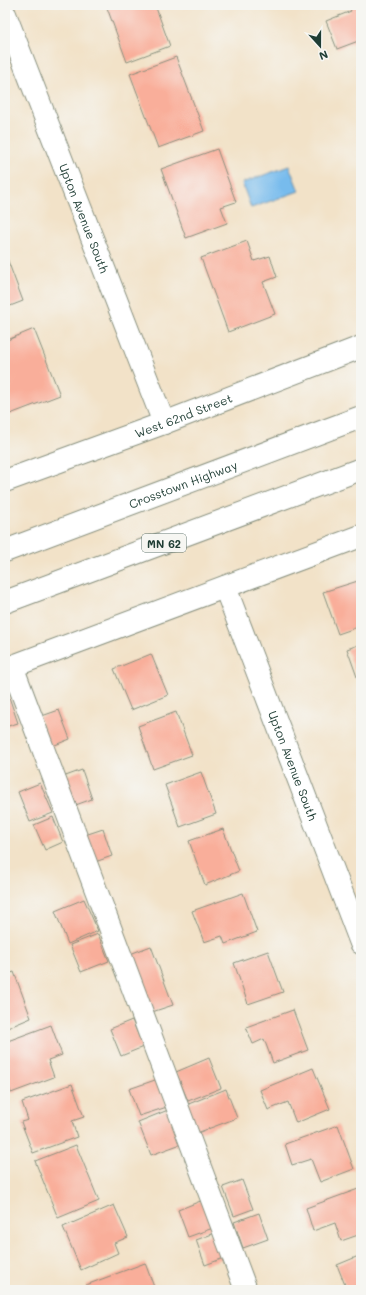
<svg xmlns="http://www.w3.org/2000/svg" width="366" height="1295" font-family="Mali,sans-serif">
<rect width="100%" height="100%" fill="#f6f6f2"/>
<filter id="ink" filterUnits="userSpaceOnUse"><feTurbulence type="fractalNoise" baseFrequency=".025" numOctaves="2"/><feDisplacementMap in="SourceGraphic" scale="8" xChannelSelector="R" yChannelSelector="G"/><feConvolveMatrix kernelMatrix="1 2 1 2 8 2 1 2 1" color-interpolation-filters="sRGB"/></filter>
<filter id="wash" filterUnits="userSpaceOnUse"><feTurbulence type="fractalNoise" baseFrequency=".012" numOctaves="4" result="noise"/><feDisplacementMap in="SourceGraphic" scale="16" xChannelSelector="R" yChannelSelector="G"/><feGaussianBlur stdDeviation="0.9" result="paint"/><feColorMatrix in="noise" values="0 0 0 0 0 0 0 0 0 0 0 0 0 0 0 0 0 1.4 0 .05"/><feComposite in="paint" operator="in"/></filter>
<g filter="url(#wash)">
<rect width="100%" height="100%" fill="#f2e2c8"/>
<path fill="#77bbed" stroke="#4b7c90" d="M289 166 299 191 251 208 242 183Z"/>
<g id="blocks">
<g fill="#f9ae9a">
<path d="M106 5H155L170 46 127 62Z"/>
<path d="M348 5H361V40L337 49 326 21 351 11Z"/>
<path d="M176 57 204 131 158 148 130 74Z"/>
<path d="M217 149 236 202 221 207 227 223 186 238 161 169Z"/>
<path d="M247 241 254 261 270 256 277 277 263 282 275 314 228 332 201 258Z"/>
<path d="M5 253 23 301 5 308Z"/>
<path d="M34 329 60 395 5 416V384L8 383 5 376V341Z"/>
<path d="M361 580V626L338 634 323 592Z"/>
<path d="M361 644V688L347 649Z"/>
<path d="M151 654 168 695 131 710 114 669Z"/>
<path d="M9 697 18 723 5 727V698Z"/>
<path d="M59 710 70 739 50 747 39 717Z"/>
<path d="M176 712 192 755 153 769 138 726Z"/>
<path d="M82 770 92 799 73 806 63 777Z"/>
<path d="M201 772 216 814 180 827 165 785Z"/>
<path d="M40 783 53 813 30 822 18 792Z"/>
<path d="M53 817 63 842 45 850 34 825Z"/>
<path d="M103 829 112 856 95 862 85 835Z"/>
<path d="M223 829 239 871 205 885 189 841Z"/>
<path d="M243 893 257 932 225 944 222 936 204 942 192 911Z"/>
<path d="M84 899 98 931 68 944 55 911Z"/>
<path d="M98 934 109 961 81 972 70 945Z"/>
<path d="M151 946 173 1005 152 1012 130 954Z"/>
<path d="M268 951 283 992 248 1004 234 963Z"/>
<path d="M14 972 31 1018 5 1029V975Z"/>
<path d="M293 1010 308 1050 273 1063 264 1039 253 1044 246 1027Z"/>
<path d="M132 1020 143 1047 121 1056 110 1029Z"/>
<path d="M51 1025 62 1055 48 1060 54 1077 11 1093 5 1076V1062L7 1061 5 1054V1042Z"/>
<path d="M209 1058 221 1088 188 1101 176 1072Z"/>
<path d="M313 1068 330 1109 296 1123 288 1102 268 1110 260 1090Z"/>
<path d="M158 1079 167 1107 139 1116 129 1089Z"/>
<path d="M72 1084 84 1117 72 1121 77 1137 33 1153 21 1122 28 1120 22 1102Z"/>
<path d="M226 1089 237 1118 197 1133 186 1105Z"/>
<path d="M168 1110 181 1144 151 1155 138 1122Z"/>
<path d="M338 1125 354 1169 320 1182 311 1159 292 1165 285 1144Z"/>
<path d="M76 1145 99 1201 58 1218 35 1161Z"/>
<path d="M242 1180 253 1209 234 1216 223 1187Z"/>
<path d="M361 1188V1234L341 1241 335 1223 313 1231 306 1208Z"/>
<path d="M203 1200 213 1228 188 1237 178 1210Z"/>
<path d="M114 1205 128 1237 114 1243 118 1253 81 1270 63 1227Z"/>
<path d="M259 1213 268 1239 243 1248 234 1222Z"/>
<path d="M215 1233 224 1258 205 1265 196 1240Z"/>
<path d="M361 1255V1290H347L337 1265Z"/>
<path d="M145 1263 154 1287 146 1290H87L86 1285Z"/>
</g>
</g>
</g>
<g filter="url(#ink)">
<use href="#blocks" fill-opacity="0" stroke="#88907e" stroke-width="1"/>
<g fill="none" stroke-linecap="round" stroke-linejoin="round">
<defs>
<g id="minor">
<path id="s1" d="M5 14 164 423"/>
<path id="s2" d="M5 481 164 423 361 347"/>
<path id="s3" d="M225 587 361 943"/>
<path d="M12 666 246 1290"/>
<path d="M5 669 361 536"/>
</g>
<g id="highway">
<path id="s4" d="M5 551 361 417"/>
<path d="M5 602 361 469"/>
</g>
</defs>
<use href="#minor" stroke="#88907e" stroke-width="24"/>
<use href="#highway" stroke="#88907e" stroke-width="24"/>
<use href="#minor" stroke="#fff" stroke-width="22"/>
<use href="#highway" stroke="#fff" stroke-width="22"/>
</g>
</g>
<g text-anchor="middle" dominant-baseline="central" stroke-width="3" stroke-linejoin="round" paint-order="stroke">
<rect fill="#f6f6f2" stroke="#60746d" stroke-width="1" x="142" y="534" width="44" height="18" rx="3"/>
<g font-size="11" font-weight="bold" fill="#1f3d34">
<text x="164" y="543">MN 62</text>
</g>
<g font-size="12" fill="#1f3d34" stroke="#f6f6f2">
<text stroke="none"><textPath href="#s1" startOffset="219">Upton Avenue South</textPath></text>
<text stroke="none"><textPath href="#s2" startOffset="190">West 62nd Street</textPath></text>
<text stroke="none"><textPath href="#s4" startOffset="190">Crosstown Highway</textPath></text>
<text stroke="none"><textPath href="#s3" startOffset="191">Upton Avenue South</textPath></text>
</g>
</g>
<rect width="366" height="1295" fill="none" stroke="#f6f6f2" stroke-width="20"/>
<g transform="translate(320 46) rotate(159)" stroke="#f6f6f2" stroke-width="3" paint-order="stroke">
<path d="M0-3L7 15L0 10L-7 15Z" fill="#1f3d34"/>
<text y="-6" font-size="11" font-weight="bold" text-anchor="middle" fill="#1f3d34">N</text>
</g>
</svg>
